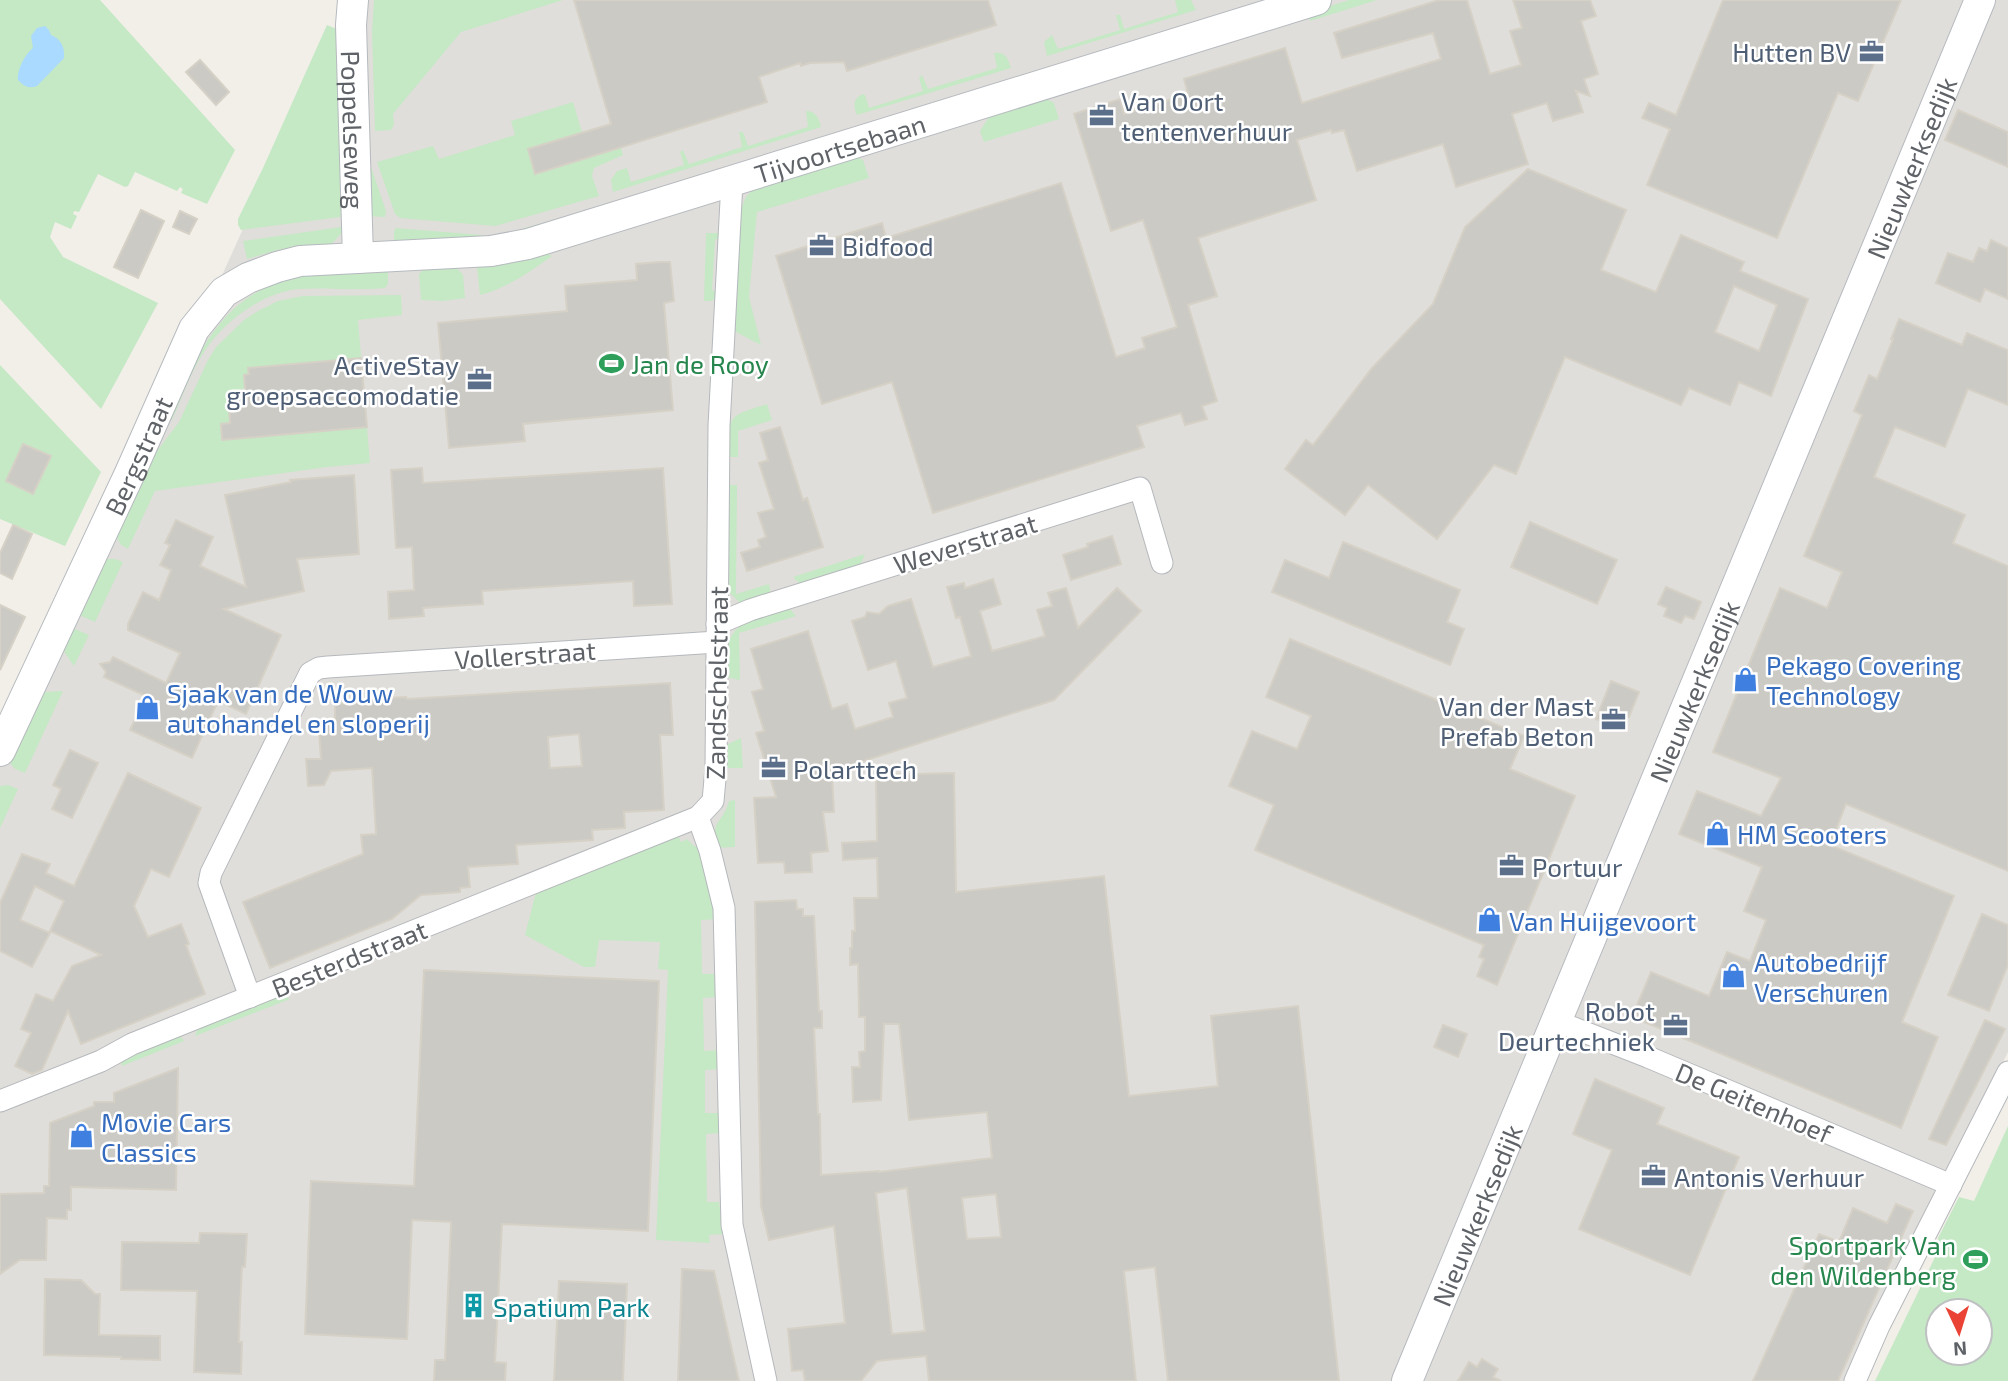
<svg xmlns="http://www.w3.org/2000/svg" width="2008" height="1381" font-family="'Exo 2',sans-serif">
<rect width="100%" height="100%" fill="#f1efe8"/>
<path fill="#e0deda" d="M347 0H2008V1052L1866 1335 1847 1381H0V764Z"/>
<g fill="#c5e8c5" fill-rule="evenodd">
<path d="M0 0H100L235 150 207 204 181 193 183 189 180 187 177 191 135 172 128 186 125 187 98 174 79 212 74 211 73 214 77 216 71 229 55 222 50 237 63 257 158 303 101 409 0 299Z"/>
<path d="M374 0H563L461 32 393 114 394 125 391 130 375 131 372 32Z"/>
<path d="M1175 0H1191L1196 10 1047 56 1044 42 1052 35 1058 49 1120 30 1116 15H1120L1124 29 1178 12Z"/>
<path d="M1349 0H1377L1310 21 1308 13Z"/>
<path d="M327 25 341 31 348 216 241 230 238 225V219L263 168Z"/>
<path d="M994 53C1005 51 1008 58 1011 68L857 115C853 106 853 98 863 94L865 95 869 108 923 91 919 78 922 75 928 89 997 68Z"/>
<path d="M1041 96 1054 103 1059 119 984 142 980 131 993 111Z"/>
<path d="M573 102 582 132 528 149 535 174 621 148 623 155 594 168 592 176 599 196 495 226 400 218 395 214 377 162 433 146 439 159 515 135 511 121Z"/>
<path d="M806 111C816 111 819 118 821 127L613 192 611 180 617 171 627 168 631 182 684 165 680 152 683 150 689 164 742 147 739 132H743L748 146 808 127Z"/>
<path d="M852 155 863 160 869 178 757 212 749 297 761 345 736 332 734 330 741 209 746 197 754 188Z"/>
<path d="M369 161 386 211 385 217 367 216Z"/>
<path d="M553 220 555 226 532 233 394 243V231L396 228 493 236 504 234Z"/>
<path d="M348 226 330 246 281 249 247 259 243 241Z"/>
<path d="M706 233H722L721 238 715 240 712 290 718 292V297L711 301H704Z"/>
<path d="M545 253 552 256C530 272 507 288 480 295L477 268 479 266Z"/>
<path d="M455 266 463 275 465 298 443 301 421 300 419 274 425 268Z"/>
<path d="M388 269V284L385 288C356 291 327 287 298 289 263 293 228 319 208 346 192 368 183 396 172 420L168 418C199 351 221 293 302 275 326 270 362 270 388 269Z"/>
<path d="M401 295 402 315 358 320 370 463 327 467 155 491 128 549 121 545 116 536 154 455 179 422 208 360 216 347 244 320 258 311 278 301 303 296Z"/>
<path d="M0 365 101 472 65 546 0 519Z"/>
<path d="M767 404 772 420 738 431V457H728C730 414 726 417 767 404Z"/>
<path d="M728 485H737L736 594 769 584 771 594 740 603 727 590Z"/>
<path d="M865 554 860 566 800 584 793 577Z"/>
<path d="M105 559H115L123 562 95 622 79 615Z"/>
<path d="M789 608 796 616 739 633 740 679 739 680 726 677C726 668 726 658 727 649 731 619 765 616 789 608Z"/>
<path d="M73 628 89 635 74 666 63 650Z"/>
<path d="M63 691 25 773 15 769 10 763 43 692Z"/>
<path d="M741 738 743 768H725L726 745Z"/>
<path d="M8 785 18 789 0 828V786Z"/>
<path d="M735 800V847L716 848C711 818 722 825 729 801Z"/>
<path d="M678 835 681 842 687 839 694 846 702 847 717 919 701 920 702 974H717V997L703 998 704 1051 719 1050 720 1069 705 1070V1113H721V1133L706 1134 707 1202H719L723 1234 709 1235 710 1243 656 1240 668 970 658 969 660 942 599 940 595 967H584L525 935 535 896 538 891Z"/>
<path d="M281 993 290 999 195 1036 198 1027Z"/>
<path d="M179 1034 184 1041 122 1066 120 1059Z"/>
<path d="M2008 1126V1381H1875L1940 1247 1938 1238 1959 1197 1974 1201ZM1938 1311H1980V1353H1938Z"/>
</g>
<path fill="#aadaff" d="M45 26 49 30 51 35C61 39 65 47 64 58L37 86C28 89 24 86 18 80 17 70 25 54 33 48L31 36 37 28Z"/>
<g fill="#cccac5" stroke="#d6d1c6" stroke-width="2" fill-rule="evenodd">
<path d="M574 0H988L996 25 847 71 844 62 810 63 801 66 800 63 759 77 767 102 535 174 528 149 611 124Z"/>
<path d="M1439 0H1467L1490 74 1521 65 1510 31 1522 28 1513 0H1590L1596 16 1581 21 1598 74 1584 79 1590 96 1576 91 1583 112 1553 121 1547 103 1512 114 1528 164 1456 187 1443 144 1357 171 1344 130 1332 133 1331 130 1297 140 1316 200 1198 238 1217 296 1188 305 1217 401 1202 406 1207 419 1185 425 1181 413 1137 426 1144 447 933 513 892 382 822 404 776 256 882 223 886 238 1061 183 1116 357 1145 348 1142 338 1177 327 1143 220 1111 231 1074 114 1120 99 1124 114 1188 94 1184 79 1285 48 1302 103 1441 59 1433 33 1342 58 1334 33Z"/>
<path d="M1723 0H1901L1858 101 1838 93 1777 238 1647 185 1670 129 1642 118 1649 103 1676 115Z"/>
<path d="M200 60 229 92 216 105 186 72Z"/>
<path d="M1958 110 2008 132V167L1945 140Z"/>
<path d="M1528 169 1626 210 1601 270 1656 292 1681 235 1744 262 1740 271 1808 299 1771 396 1739 382 1730 405 1689 388 1681 405 1565 357 1516 474 1494 465 1437 539 1368 485 1345 515 1285 469 1306 440 1313 445 1372 368 1433 304 1465 227ZM1734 286 1777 305 1759 351 1715 332Z"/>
<path d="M141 210 164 221 138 278 114 267Z"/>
<path d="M180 211 197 219 189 234 173 227Z"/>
<path d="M1991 240 2008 248V299L1985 289 1980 302 1936 283 1948 253 1973 262 1979 248 1987 251Z"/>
<path d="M661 262H670L674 301 664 303 673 410 523 424 525 441 449 448 438 323 567 311 565 286 637 280 636 264Z"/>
<path d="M1899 319 1962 345 1967 333 2008 350V405L1968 389 1945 447 1895 427 1874 477 1965 515 1953 543 2008 566V871L1846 804 1830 845 1954 896 1902 1022 1938 1037 1901 1128 1632 1017 1651 972 1709 996 1727 952 1750 961 1766 920 1744 911 1762 867 1679 834 1697 791 1761 816 1781 778 1713 752 1780 588 1827 608 1842 572 1804 556 1862 415 1854 411 1869 375 1877 379 1893 339H1891Z"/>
<path d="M361 358 367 427 222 440 221 424 230 423 229 407 238 406 236 391 245 390 244 375 249 374 248 368Z"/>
<path d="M780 427 803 500 807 498 823 547 747 571 741 553 760 547 758 540 766 537 758 513 774 509 759 463 768 460 760 433Z"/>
<path d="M23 444 51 456 33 494 6 481Z"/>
<path d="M422 468 423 483 663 468 672 604 634 606 633 581 482 591 483 604 423 608 424 616 389 619 388 592 414 590 412 547 396 548 391 470Z"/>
<path d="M354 475 359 554 297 559 304 591 224 609 281 635 246 714 218 701 192 758 130 730 146 696 104 677 106 672 100 664 110 662 113 657 166 683 180 653 128 630V624L143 592 159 600 171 570 160 565 170 545 165 543 176 520 213 537 200 566 246 587 225 495 291 482 290 480Z"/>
<path d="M1530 522 1617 560 1597 604 1511 567Z"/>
<path d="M13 525 32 534 12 579 0 573V553Z"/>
<path d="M1112 536 1121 564 1071 580 1063 555 1088 547 1087 544Z"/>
<path d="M1343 542 1460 590 1447 622 1464 629 1450 665 1272 592 1285 560 1329 578Z"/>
<path d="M993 579 1001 604 980 611 992 651 1045 636 1037 610 1052 606 1048 593 1066 588 1078 628 1117 588 1141 611 1054 700 817 776 832 775 834 812H823L828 851 811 853 812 872 785 873 784 862 758 863 754 798 776 797 756 733 764 731 752 692 763 689 751 649 808 631 832 709 847 704 855 729 893 717 889 703 907 698 896 661 868 670 852 621 865 617 867 612 879 614 888 606 911 599 933 667 971 656 960 617 956 618 947 587 964 583 965 588Z"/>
<path d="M1666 587 1701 602 1694 619 1685 616 1681 623 1664 616 1667 608 1658 604Z"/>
<path d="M0 605 25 617 0 670Z"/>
<path d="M1290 639 1524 736 1510 769 1575 796 1497 985 1477 976 1484 959 1479 957 1484 945 1255 850 1274 805 1229 786 1252 731 1297 749 1311 716 1266 697Z"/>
<path d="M1611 681 1639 692 1629 717 1626 716 1620 728 1596 719Z"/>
<path d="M670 683 673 735H660L664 810 624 812 625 828 592 830 593 840 516 845 518 864 468 867 470 887 460 888V892L421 895 392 919 270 968 243 902 363 854 361 835 376 834 372 768 331 771 324 785 308 786 306 759H321L319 731 325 730 324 719 335 718V704L366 702V699L406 697 407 699ZM579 734 582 766 550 768 548 737Z"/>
<path d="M70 750 98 763 72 818 52 809 61 789 53 785Z"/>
<path d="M128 773 201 808 169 877 151 869 134 906 148 937 181 924 189 944 186 945 205 994 81 1044 68 1011 42 1070 32 1074 15 1066 31 1033 21 1029 36 994 53 1001 72 966 101 955 50 931 64 901 35 886 20 920 50 933 32 967 0 951V903L22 854 50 864 46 873 74 886Z"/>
<path d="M954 773 956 892 1104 876 1129 1096 1218 1086 1211 1016 1298 1006 1339 1381H1168L1155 1267 1124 1271 1136 1381H929L926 1356 877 1361 861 1381H805L803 1370 792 1371 788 1329 845 1323 834 1226 769 1240 761 1206 755 902 796 900 797 909H803V916H814L819 1011H822V1028H814L818 1114H820L821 1175 879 1171V1172L992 1158 987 1112 909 1120 899 1024H884L881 1100 853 1102 852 1067H860L859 1052 865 1051V1017H859L858 964 850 965V948H852V931H855L854 898H878L877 858 843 860 842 843 877 841 876 775ZM907 1188 925 1331 892 1334 876 1193ZM996 1194 1001 1237 967 1239 962 1198Z"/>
<path d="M1982 914 2008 925V965L1989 1011 1948 995Z"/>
<path d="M424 970 659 981 648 1231 502 1224 495 1362 506 1363 505 1381H434L435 1360H445L451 1222 412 1220 407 1339 305 1334 311 1181 414 1186Z"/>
<path d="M1985 1020 2005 1029 1946 1145 1929 1139Z"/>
<path d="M1443 1025 1467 1034 1458 1057 1434 1047Z"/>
<path d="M178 1068 176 1190 71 1187V1210H67V1219L47 1218 46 1260H20L0 1274V1194L44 1193V1186H49L50 1123 94 1106V1102H114V1093Z"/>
<path d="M1595 1079 1664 1108 1657 1124 1739 1157 1690 1275 1579 1229 1612 1150 1573 1134Z"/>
<path d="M1896 1204 1913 1211 1838 1381H1753L1819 1234 1839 1242 1853 1208 1887 1223Z"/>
<path d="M200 1233 247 1234 245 1267H242L240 1309 239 1342H242L241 1374 194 1372 197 1291 121 1290 122 1242 199 1243Z"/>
<path d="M682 1269 714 1271 739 1381H678Z"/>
<path d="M45 1279 81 1280 95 1294H100L99 1335 160 1336V1360L121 1359V1357L44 1355Z"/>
<path d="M559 1281 627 1284 623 1381H554Z"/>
<path d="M1482 1359 1498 1369 1493 1377 1501 1381H1458L1469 1362 1477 1367Z"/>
</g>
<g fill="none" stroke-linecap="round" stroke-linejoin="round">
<defs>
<g id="street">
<path d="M732 182 719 426 716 768 713 801 698 817 710 851 724 908 732 1225 766 1381"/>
<path d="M717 624 750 610 1140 488 1162 563"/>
<path d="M250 997 209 883 211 873 310 673 319 668 328 667 717 642"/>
<path d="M1556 1021 1648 1057 1951 1185"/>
<path d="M0 1101 101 1061 132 1044 698 817"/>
<path d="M1855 1381 1879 1326 2008 1072"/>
</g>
<g id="secondary">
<path id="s1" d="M353 0 351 25 358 258"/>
<path id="s2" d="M0 751 130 473 194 329 224 292 248 278 277 267 300 261 491 251 528 244 1316 0"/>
<path id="s3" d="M1407 1381 1980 0"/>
</g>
</defs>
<use href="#street" stroke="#b5b8bc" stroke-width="23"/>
<use href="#secondary" stroke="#b6babf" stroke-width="32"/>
<use href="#street" stroke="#fff" stroke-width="21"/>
<use href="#secondary" stroke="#fff" stroke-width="30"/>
</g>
<defs>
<symbol id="office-bare" viewBox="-9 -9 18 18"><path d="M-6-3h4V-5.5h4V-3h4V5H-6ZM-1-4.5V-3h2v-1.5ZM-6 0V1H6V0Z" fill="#5c6f8a" stroke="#fff" stroke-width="2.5" paint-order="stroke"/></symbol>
<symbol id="stadium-bare" viewBox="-9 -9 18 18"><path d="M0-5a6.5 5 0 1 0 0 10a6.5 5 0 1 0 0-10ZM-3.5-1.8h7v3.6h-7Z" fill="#2e9e5b" stroke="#fff" stroke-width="2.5" paint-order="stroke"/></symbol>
<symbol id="shop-bare" viewBox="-9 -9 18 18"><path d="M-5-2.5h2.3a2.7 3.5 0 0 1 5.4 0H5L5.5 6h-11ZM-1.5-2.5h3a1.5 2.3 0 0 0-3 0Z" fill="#3f7fe0" stroke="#fff" stroke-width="2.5" paint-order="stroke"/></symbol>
<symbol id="building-bare" viewBox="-9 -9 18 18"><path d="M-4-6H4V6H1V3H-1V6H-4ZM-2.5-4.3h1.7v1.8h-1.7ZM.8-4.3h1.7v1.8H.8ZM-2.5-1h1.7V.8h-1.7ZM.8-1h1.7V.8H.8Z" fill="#0f9aa8" stroke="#fff" stroke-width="2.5" paint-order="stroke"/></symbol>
</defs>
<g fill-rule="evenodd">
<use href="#office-bare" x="1854" y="34" width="35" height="35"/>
<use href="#office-bare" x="1084" y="98" width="35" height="35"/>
<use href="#office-bare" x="804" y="228" width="35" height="35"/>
<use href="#stadium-bare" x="594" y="346" width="35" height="35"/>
<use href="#office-bare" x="462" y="362" width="35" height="35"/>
<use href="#shop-bare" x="1728" y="662" width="35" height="35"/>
<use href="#shop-bare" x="130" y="690" width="35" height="35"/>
<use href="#office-bare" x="1596" y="702" width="35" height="35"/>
<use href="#office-bare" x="756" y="750" width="35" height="35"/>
<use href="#shop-bare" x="1700" y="816" width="35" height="35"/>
<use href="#office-bare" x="1494" y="848" width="35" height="35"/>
<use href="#shop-bare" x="1472" y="902" width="35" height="35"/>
<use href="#shop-bare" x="1716" y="958" width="35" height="35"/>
<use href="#office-bare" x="1658" y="1008" width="35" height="35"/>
<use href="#shop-bare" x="64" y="1118" width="35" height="35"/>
<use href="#office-bare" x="1636" y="1158" width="35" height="35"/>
<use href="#stadium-bare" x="1958" y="1242" width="35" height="35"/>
<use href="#building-bare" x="456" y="1288" width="35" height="35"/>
</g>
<g text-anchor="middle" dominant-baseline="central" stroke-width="5" stroke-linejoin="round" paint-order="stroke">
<g font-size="26" fill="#4e5e75" stroke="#fff" text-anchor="start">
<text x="1851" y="51" text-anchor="end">Hutten BV</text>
<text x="1121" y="100">Van Oort<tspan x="1121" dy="30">tentenverhuur</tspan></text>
<text x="842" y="245">Bidfood</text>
<text x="459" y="364" text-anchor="end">ActiveStay<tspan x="459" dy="30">groepsaccomodatie</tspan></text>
<text x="1594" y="705" text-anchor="end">Van der Mast<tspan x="1594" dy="30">Prefab Beton</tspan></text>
<text x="793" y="768">Polarttech</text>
<text x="1532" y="866">Portuur</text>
<text x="1655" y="1010" text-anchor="end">Robot<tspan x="1655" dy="30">Deurtechniek</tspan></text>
<text x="1674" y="1176">Antonis Verhuur</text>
</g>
<g font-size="26" fill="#5f6368" stroke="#fff">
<text stroke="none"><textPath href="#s1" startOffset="130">Poppelseweg</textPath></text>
<text stroke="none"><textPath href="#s2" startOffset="1150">Tijvoortsebaan</textPath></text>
<text stroke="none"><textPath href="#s3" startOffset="1314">Nieuwkerksedijk</textPath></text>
<text stroke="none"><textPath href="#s2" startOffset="326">Bergstraat</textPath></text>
<text transform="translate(965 543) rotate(-17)">Weverstraat</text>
<text transform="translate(525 654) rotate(-4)">Vollerstraat</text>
<text transform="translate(716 683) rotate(-89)">Zandschelstraat</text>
<text stroke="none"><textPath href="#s3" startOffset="747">Nieuwkerksedijk</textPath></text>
<text transform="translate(349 958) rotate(-22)">Besterdstraat</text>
<text transform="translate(1754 1102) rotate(23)">De Geitenhoef</text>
<text stroke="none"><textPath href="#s3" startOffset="180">Nieuwkerksedijk</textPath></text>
</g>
<g font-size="26" fill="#27864d" stroke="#fff" text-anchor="start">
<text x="631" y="363">Jan de Rooy</text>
<text x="1956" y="1244" text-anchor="end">Sportpark Van<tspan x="1956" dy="30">den Wildenberg</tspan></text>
</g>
<g font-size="26" fill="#366cbe" stroke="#fff" text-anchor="start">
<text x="1766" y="664">Pekago Covering<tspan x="1766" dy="30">Technology</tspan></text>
<text x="167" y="692">Sjaak van de Wouw<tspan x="167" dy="30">autohandel en sloperij</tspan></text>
<text x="1737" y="833">HM Scooters</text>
<text x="1509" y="920">Van Huijgevoort</text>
<text x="1754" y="961">Autobedrijf<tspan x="1754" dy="30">Verschuren</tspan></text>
<text x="101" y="1121">Movie Cars<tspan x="101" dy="30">Classics</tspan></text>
</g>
<g font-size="26" fill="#0d838f" stroke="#fff" text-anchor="start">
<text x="493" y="1306">Spatium Park</text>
</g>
</g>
<g transform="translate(1959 1332) rotate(176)"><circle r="33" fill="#ffffff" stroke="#bfc1c3" stroke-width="2"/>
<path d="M0-5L12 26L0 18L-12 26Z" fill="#ea4335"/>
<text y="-10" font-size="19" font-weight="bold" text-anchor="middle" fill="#5f6368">N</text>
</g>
</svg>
